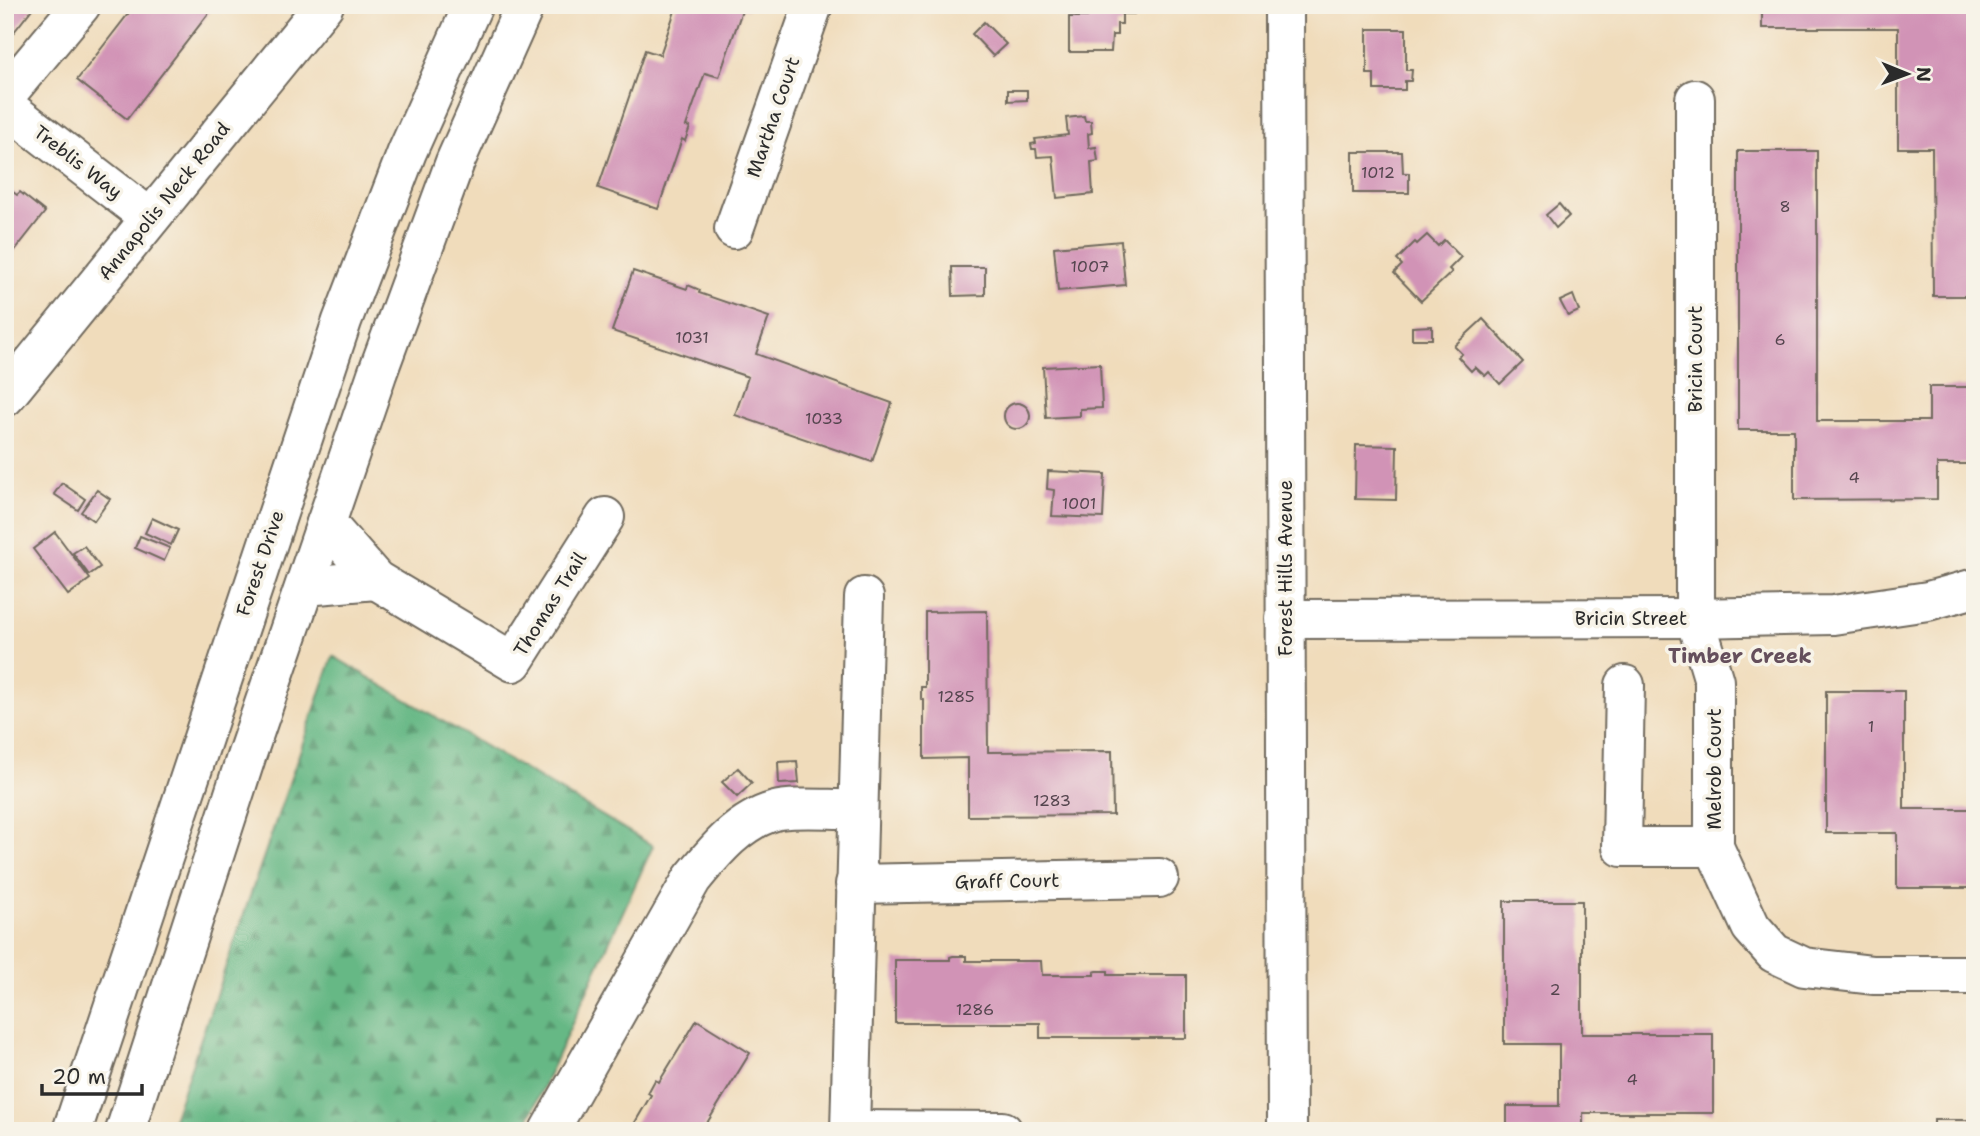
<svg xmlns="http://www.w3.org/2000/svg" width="1980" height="1136" font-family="'Shantell Sans',sans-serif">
<defs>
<pattern id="forest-firs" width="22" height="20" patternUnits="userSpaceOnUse" patternTransform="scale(1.75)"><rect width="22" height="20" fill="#66b885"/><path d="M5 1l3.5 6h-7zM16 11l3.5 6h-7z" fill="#54966d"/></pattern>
</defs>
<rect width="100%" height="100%" fill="#f7f3e8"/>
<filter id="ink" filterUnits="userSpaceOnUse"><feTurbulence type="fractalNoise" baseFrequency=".0143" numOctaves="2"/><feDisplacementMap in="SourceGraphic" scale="14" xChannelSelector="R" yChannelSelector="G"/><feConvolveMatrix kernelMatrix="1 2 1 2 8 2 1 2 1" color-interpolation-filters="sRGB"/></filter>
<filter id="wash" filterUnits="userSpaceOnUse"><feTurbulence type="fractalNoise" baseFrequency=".00686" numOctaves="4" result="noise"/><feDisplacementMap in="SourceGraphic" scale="28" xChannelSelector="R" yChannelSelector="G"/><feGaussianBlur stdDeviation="1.57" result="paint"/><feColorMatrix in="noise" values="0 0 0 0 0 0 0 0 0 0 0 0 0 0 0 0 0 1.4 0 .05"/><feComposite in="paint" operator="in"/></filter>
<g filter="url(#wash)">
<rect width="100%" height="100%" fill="#f0dcbb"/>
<path fill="url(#forest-firs)" stroke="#487258" stroke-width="2" d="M333 656 653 846 523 1131H169Z"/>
<g id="blocks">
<g fill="#d193b6">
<path d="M5 5H35L10 37 5 34Z"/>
<path d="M135 5H215L127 119 77 80Z"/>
<path d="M677 5H749L747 10 743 8 719 77 705 73 686 126 690 127 685 141 682 139 658 209 598 188 645 50 660 55Z"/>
<path d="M1084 5H1134V14H1122V24H1117V35H1112L1111 52H1069V17H1087Z"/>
<path d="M1762 5H1975V296H1933L1932 148H1898V28H1762Z"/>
<path d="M984 22 1006 44 993 56 972 34Z"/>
<path d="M1367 29H1406V70H1412L1411 81H1405V90H1374V74H1367Z"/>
<path d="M1008 90H1027V100L1008 101Z"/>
<path d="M1084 116 1085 121H1091L1092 133 1088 134 1089 148 1096 147 1098 161 1091 162 1093 194 1057 198 1053 156 1037 157 1036 149H1032L1031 144 1036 143 1035 139 1068 135 1066 118Z"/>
<path d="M1738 151H1817V421H1929V387H1975V464H1937V499L1794 500V430H1738Z"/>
<path d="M1353 152H1402L1403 173H1409V193H1353Z"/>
<path d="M5 186 17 195 20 192 45 212 5 263Z"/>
<path d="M1559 204 1569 216 1556 228 1546 215Z"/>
<path d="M1427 235 1438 246 1444 240 1461 257 1449 269 1452 272 1421 301 1394 273 1402 265 1397 260 1415 242 1417 244Z"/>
<path d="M1121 241 1125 285 1058 291 1054 247Z"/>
<path d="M952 267H985V295L953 296Z"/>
<path d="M633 271 687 289 688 285 700 290 699 293 769 317 756 354 892 403 872 462 735 415 748 377 612 331Z"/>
<path d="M1573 295 1579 311 1568 316 1560 301Z"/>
<path d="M1483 319 1523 362 1500 384 1489 372 1485 376 1475 367 1471 371 1458 357 1462 354 1454 346Z"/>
<path d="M1432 326V339H1412V327Z"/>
<path d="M1100 364 1102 408 1080 409V416L1046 418 1043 367Z"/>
<circle cx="1017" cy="416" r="13"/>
<path d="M1356 445 1397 446 1396 500 1355 499Z"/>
<path d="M1048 471 1105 474 1103 518 1052 516 1054 490 1047 489Z"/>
<path d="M62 483 85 499 78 510 54 494Z"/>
<path d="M97 490 110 499 94 521 81 512Z"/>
<path d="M152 518 178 530 171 545 145 533Z"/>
<path d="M55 532 90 579 68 595 33 549Z"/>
<path d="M140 536 170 548 164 561 135 548Z"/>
<path d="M84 546 100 567 89 575 73 553Z"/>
<path d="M987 611 988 752 1112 751 1113 815 968 816V758L924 759V700L921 699V687H925V612Z"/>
<path d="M1826 691H1904V809H1975V888H1897V833H1826Z"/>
<path d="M797 761 799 783 779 784 778 762Z"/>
<path d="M738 768 752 783 737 797 722 782Z"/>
<path d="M1504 901H1582V1034H1713V1113H1583V1131H1507V1106H1559V1044H1504Z"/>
<path d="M953 956H966V961H1041L1042 975H1094V972L1097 971H1108V975H1186V1038H1040V1023H895V960H950V957Z"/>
<path d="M697 1020 750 1053 702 1131H630L651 1095 648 1093 655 1080 659 1082Z"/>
<rect x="1934" y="1120" width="41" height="11"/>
</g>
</g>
</g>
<g filter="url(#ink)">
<use href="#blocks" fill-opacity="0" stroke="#70695d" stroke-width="2"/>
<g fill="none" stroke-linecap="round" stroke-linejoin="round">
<defs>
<g id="minor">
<path d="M1284 5 1287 1131"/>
<path d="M5 96 81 5"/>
<path d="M1695 99V618L1714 681V847L1751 927 1774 953 1804 967 1873 975H1975"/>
<path d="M5 106 150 218"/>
<path d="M734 229 813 5"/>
<path d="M5 397 324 5"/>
<path d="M326 523 376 580 513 662 605 517"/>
<path d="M305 586 376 580"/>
<path d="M1285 619 1695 618 1833 615 1928 601 1975 588"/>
<path d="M1625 685 1622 847H1714"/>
<path d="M855 884 1159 878"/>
<path d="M850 1130 1003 1131"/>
<path d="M549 1131 692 879C715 851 739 821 775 811 792 806 837 810 857 809"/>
<path d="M850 1131 864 597"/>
</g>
<g id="major">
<path d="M72 1131 342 321 407 152 473 5"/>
<path d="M125 1131 247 754 377 374 455 162 525 5"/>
</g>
</defs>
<use href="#minor" stroke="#70695d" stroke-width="42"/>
<use href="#major" stroke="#70695d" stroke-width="42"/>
<use href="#minor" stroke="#fff" stroke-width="38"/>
<use href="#major" stroke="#fff" stroke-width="38"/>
</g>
</g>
<g text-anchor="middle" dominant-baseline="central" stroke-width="7" stroke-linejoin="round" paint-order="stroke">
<g font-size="16" fill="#54454e">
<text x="1378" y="172">1012</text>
<text x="1785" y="206">8</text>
<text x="1090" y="266">1007</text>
<text x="692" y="337">1031</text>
<text x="1780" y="339">6</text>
<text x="824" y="418">1033</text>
<text x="1854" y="477">4</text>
<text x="1079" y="503">1001</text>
<text x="956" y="696">1285</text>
<text x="1871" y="726">1</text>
<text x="1052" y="800">1283</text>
<text x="1555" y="989">2</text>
<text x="975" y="1009">1286</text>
<text x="1632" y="1079">4</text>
</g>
<g font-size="19" fill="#2b2b2b" stroke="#f7f3e8">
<text transform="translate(773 117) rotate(-71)">Martha Court</text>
<text transform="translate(78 162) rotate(38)">Treblis Way</text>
<text transform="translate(164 201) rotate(-51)">Annapolis Neck Road</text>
<text transform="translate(1695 359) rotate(-90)">Bricin Court</text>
<text transform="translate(260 563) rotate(-71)">Forest Drive</text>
<text transform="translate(1285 568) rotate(-90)">Forest Hills Avenue</text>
<text transform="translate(550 604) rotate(-58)">Thomas Trail</text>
<text x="1631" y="618">Bricin Street</text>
<text transform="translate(1714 769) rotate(-90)">Melrob Court</text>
<text transform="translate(1007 881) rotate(-1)">Graff Court</text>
</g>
<g font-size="21" font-weight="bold" fill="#654f5c" stroke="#f7f3e8">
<text x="1740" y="656">Timber Creek</text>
</g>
</g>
<rect width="1980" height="1136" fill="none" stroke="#f7f3e8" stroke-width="28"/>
<g transform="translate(1907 74) rotate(91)" stroke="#f7f3e8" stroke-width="5" paint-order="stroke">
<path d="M0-5L12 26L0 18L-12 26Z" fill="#2b2b2b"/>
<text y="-10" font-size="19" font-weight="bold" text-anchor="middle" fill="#2b2b2b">N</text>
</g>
<path d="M42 1084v10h100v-10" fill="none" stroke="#2b2b2b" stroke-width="3.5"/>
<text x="52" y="1084" font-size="21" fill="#2b2b2b" stroke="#f7f3e8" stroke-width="5" paint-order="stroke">20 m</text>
</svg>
